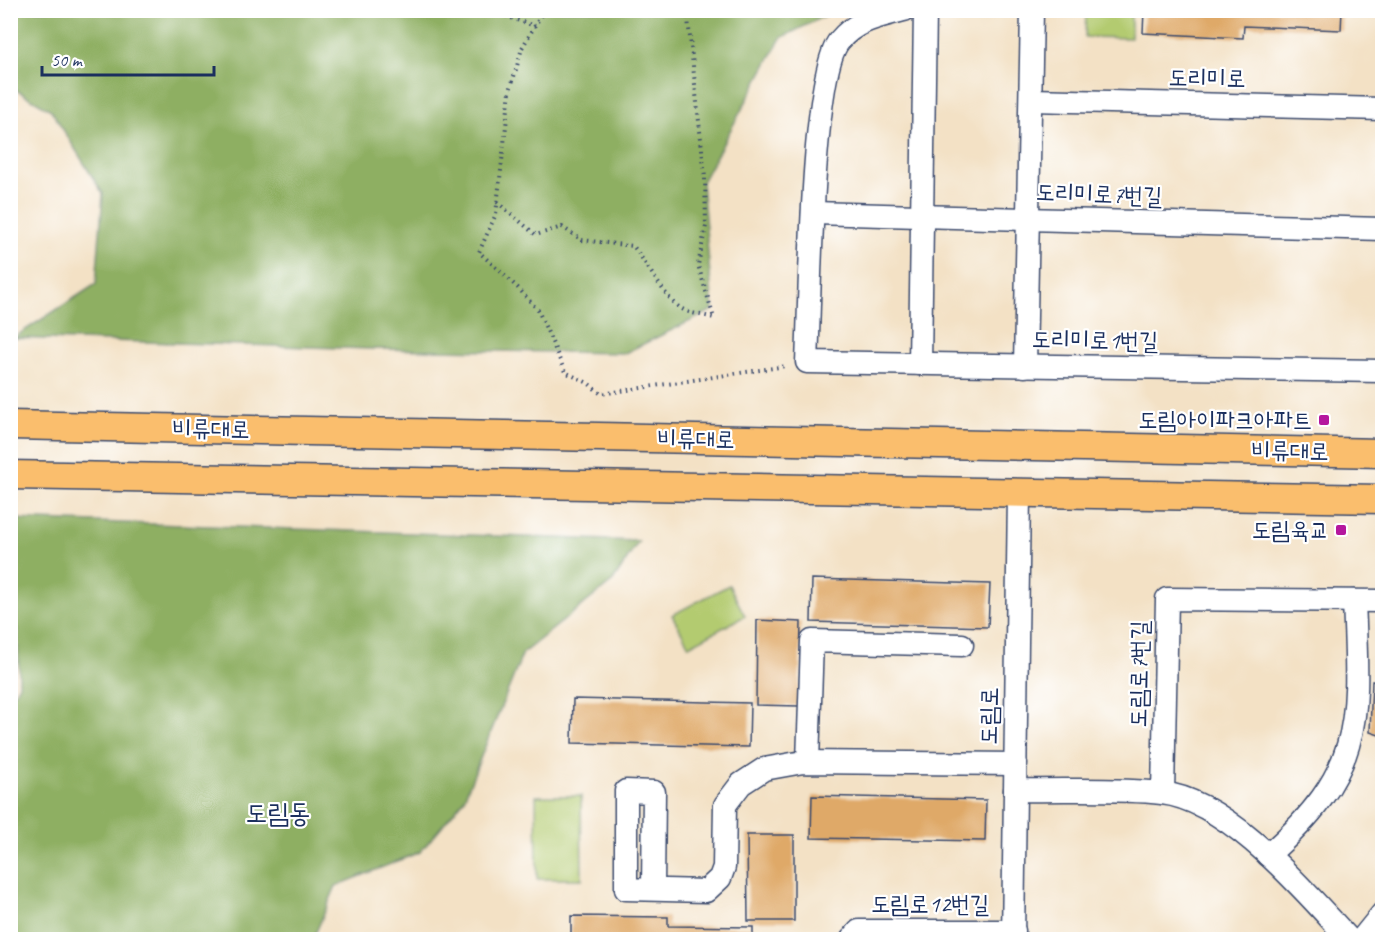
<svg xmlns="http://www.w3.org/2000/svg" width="1393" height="950" font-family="Caveat,'Poor Story',sans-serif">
<rect width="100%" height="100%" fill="#fff"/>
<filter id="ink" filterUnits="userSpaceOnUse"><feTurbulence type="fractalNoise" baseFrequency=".0167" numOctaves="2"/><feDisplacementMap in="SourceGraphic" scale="12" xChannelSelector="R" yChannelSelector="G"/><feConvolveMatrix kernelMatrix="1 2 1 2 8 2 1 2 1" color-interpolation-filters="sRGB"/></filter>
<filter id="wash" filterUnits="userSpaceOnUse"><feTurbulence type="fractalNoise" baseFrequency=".008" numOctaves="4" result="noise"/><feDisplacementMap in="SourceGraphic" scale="24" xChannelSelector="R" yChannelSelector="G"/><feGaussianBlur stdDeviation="1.35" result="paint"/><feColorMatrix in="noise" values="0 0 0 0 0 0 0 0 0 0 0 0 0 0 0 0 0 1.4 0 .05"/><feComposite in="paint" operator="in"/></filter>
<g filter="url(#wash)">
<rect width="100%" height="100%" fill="#f3e1c5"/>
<g fill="#b3cb70" stroke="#677d67" stroke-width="1.5">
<path d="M1086 11H1131V38L1085 37Z"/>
<path d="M729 585 745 616 689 646 672 615Z"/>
<path d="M536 796H581L582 879H537Z"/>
</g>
<g fill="#8eaf62" stroke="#546f60" stroke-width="1.5">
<path d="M11 10H834V11L781 38 702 182 713 310 625 353 372 349 13 338 96 284 103 194 51 110 11 87Z"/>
<path d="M11 519 639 541 613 581 523 653 463 801 420 852 336 886 313 939 11 940 10 701 19 684 18 631 11 617Z"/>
</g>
<g id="blocks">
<g fill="#dfa968">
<path d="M1144 10H1342L1341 30 1244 26 1243 38 1143 33Z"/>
<path d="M812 579 990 584 988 627 811 622Z"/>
<path d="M757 620 801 622 799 706 756 705Z"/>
<path d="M1372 681 1382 682V736L1370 732Z"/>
<path d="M573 699 750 703 749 747 572 743Z"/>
<path d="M812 796 986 800 985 841 811 838Z"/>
<path d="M747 835H794V921H748Z"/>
<path d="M571 916 668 917V926L753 927V940H571Z"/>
</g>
</g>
</g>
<g filter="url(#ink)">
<use href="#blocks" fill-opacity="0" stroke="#3b4a6d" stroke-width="1.5"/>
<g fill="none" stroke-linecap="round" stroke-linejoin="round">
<defs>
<g id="minor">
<path d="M904 10C879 17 856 20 839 41 811 76 810 305 807 362L1382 371"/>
<path d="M1031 100 1382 109"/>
<path d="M813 213 1382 229"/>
<path d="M920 364 925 10"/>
<path d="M1025 366 1032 10"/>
<path d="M808 762 812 641 962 645"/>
<path d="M1015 790C1063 791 1114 788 1162 793 1230 801 1305 892 1350 940"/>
<path d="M1163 793 1167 599 1382 601"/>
<path d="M1268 855C1365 770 1359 721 1354 601"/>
<path d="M653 889 654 792 626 791V889L706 891 720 878 724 867 725 805 741 784 764 769 803 762 1016 764"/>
<path d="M851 940 859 931H1014"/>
<path d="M1013 940 1019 493"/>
<path d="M1361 940 1382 914"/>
</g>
<g id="major">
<path d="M10 425 1382 453"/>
<path d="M10 475 1382 499"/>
</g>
</defs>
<use href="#minor" stroke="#3b4a6d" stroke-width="25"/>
<use href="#major" stroke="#3b4a6d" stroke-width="31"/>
<g stroke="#3b4a6d" stroke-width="4" stroke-dasharray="1.5 4.5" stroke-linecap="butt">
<path d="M496 10 499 14 535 26"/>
<path d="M544 10 522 48 510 91 496 214 479 252 518 288 538 310 565 372 588 383 601 394 786 366"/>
<path d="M497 202 536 235 562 227 582 240 633 246C646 262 666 300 682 309 691 314 704 315 714 318L698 265 706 226 705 177 687 10"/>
</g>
<use href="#minor" stroke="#fff" stroke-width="22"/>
<use href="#major" stroke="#fabe6d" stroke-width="28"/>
</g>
</g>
<g fill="#b5179e" stroke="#fff" stroke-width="2">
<rect x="1318" y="414" width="12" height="12" rx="3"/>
<rect x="1335" y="524" width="12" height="12" rx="3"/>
</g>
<g text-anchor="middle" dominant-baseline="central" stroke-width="4.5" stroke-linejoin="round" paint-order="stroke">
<g font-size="24" fill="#1b2f5e" stroke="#fff">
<text transform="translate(1207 78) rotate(1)">도리미로</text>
<text transform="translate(1099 194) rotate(2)">도리미로7번길</text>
<text transform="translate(1095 340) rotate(1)">도리미로1번길</text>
<text transform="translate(211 429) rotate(1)">비류대로</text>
<text transform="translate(696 439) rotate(1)">비류대로</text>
<text transform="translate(1290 451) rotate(1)">비류대로</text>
<text transform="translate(1139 674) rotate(-89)">도림로7번길</text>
<text transform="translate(989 716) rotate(-89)">도림로</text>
<text x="930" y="904">도림로12번길</text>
</g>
<g font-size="24" fill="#1b2f5e" stroke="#fff" text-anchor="end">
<text x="1312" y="420">도림아이파크아파트</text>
<text x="1329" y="530">도림육교</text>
</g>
<g font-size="27" fill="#1b2f5e" stroke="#fff">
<text x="278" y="813">도림동</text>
</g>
</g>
<rect width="1393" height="950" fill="none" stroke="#fff" stroke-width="36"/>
<path d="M42 66v9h172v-9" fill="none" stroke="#1b2f5e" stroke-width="3"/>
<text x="51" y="66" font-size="18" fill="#1b2f5e" stroke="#ffffff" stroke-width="4.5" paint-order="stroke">50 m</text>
</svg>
